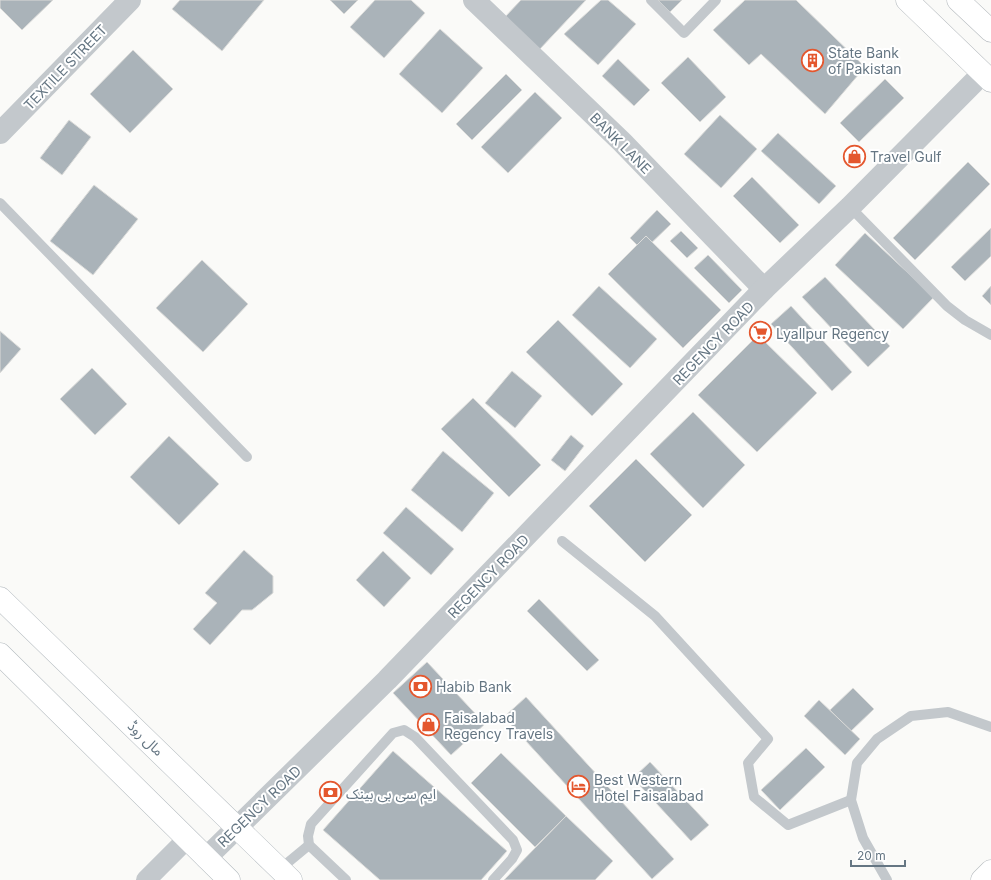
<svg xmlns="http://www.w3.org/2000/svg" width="991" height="880" font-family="Inter,'Noto Sans Arabic',sans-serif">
<rect width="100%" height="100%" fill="#fafaf8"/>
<g fill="#aab3b9" stroke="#dcdcda">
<path d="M0 0H53L22 30 0 8Z"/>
<path d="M180 0H264L222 51 172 9Z"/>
<path d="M330 0H358L344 14Z"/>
<path d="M375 0H411L425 13 384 58 350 27Z"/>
<path d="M521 0H586L539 50 504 18Z"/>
<path d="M601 0H608L636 24 598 65 564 34Z"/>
<path d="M658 0H682L670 12Z"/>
<path d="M745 0H796L865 67 825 114 761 54 749 65 713 30Z"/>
<path d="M440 29 483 68 442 113 399 74Z"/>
<path d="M133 50 173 89 130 133 90 94Z"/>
<path d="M688 57 726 97 700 122 661 83Z"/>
<path d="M618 59 650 90 634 106 602 76Z"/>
<path d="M506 74 522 90 472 140 456 124Z"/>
<path d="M885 79 904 98 859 142 840 123Z"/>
<path d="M535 92 562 118 508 173 481 147Z"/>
<path d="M720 115 757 149 721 188 684 154Z"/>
<path d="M69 120 91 137 62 175 40 158Z"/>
<path d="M778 133 836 186 819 204 761 151Z"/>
<path d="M968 162 990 184 915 260 893 238Z"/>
<path d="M752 177 799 225 780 243 733 196Z"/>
<path d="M94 185 138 219 93 275 50 241Z"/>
<path d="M657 210 671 224 643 251 630 238Z"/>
<path d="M991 228V256L965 281 951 267Z"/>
<path d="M681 231 698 248 687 258 670 241Z"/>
<path d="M865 233 934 297 903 329 835 265Z"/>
<path d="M646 236 721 310 683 348 608 274Z"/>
<path d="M708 255 742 290 729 303 694 268Z"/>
<path d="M202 260 248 304 203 352 156 308Z"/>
<path d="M825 277 890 346 868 367 802 297Z"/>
<path d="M599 286 657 339 630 368 572 315Z"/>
<path d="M991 286V305L982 296Z"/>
<path d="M791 306 852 372 832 391 771 324Z"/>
<path d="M558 320 623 384 592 416 526 352Z"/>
<path d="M0 331 21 349 0 373Z"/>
<path d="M758 335 817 393 757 452 698 395Z"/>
<path d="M92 368 127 404 95 435 60 399Z"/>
<path d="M512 371 542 396 515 428 485 403Z"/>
<path d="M473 398 541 465 509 497 441 429Z"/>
<path d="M693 412 745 465 703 508 650 454Z"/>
<path d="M571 435 584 446 565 471 551 460Z"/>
<path d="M169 436 219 484 179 525 130 477Z"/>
<path d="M443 451 494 493 462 532 411 490Z"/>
<path d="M636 459 692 515 645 562 589 506Z"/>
<path d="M406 507 454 549 431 575 383 533Z"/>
<path d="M244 550 273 576V593L252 610H242L210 645 193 629 217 603 205 593Z"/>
<path d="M383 551 411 578 384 607 356 580Z"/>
<path d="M539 599 599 660 587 671 527 611Z"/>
<path d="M427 662 485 724 451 755 393 693Z"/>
<path d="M853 688 874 709 850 732 830 710Z"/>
<path d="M526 697 674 859 652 879 504 717Z"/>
<path d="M819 700 860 739 845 755 804 716Z"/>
<path d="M806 748 825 767 780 810 761 790Z"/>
<path d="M393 751 507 851 481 880H380L323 830Z"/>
<path d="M501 753 566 816 535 847 471 783Z"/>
<path d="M650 762 709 825 691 841 633 778Z"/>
<path d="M566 816 613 861 595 880H504Z"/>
</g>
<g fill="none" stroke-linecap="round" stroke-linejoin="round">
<defs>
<g id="secondary">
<path d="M0 598 291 880"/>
<path d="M0 654 229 880"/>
</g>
<g id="primary">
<path d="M907 0 991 81"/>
<path d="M958 0 991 31"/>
<path d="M982 880 991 871"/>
</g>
</defs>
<use href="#secondary" stroke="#b3babf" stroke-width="23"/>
<use href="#primary" stroke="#b5babe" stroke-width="23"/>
<g stroke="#c3c8cc" stroke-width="10">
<path d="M651 0 684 33 716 0"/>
<path d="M0 203 247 457"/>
<path d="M850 207 947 306 965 320 991 335"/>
<path d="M562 541 655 616 768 739 748 763 754 797 788 825 851 800"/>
<path d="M280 869 309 845"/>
<path d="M346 880 309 845 308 836 311 824 393 733 404 730 415 737 513 840 517 850 512 859 493 880"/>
<path d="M887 880 863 838 851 800 857 763 877 739 911 716 948 712 991 727"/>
</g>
<path stroke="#c3c8cc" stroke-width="20" d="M146 880 187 839"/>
<g stroke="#c3c8cc" stroke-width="22">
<path d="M474 0 622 142 764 289"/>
<path d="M0 133 130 0"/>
<path d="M206 858 387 680 764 289 850 207 983 73"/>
</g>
<use href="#secondary" stroke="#fff" stroke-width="22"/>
<use href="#primary" stroke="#fff" stroke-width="22"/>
</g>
<defs>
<symbol id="building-ring" viewBox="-11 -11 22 22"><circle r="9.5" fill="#fff" stroke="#e4572e" stroke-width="1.5"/><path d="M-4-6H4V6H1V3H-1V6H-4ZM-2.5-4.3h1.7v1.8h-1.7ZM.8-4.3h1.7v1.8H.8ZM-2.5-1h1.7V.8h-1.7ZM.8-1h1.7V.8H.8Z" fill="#e4572e"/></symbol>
<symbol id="shop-ring" viewBox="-11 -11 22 22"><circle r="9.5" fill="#fff" stroke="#e4572e" stroke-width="1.5"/><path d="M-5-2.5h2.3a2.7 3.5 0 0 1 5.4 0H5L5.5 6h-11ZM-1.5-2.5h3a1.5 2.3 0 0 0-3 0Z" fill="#e4572e"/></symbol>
<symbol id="supermarket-ring" viewBox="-11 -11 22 22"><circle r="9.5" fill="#fff" stroke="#e4572e" stroke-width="1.5"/><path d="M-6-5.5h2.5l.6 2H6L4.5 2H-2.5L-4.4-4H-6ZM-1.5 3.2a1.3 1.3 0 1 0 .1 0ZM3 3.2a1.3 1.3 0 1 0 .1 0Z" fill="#e4572e"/></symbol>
<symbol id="bank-ring" viewBox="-11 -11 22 22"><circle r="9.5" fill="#fff" stroke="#e4572e" stroke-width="1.5"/><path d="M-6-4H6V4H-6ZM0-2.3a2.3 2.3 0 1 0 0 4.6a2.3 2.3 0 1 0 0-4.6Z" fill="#e4572e"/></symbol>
<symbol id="hotel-ring" viewBox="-11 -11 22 22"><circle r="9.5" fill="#fff" stroke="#e4572e" stroke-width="1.5"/><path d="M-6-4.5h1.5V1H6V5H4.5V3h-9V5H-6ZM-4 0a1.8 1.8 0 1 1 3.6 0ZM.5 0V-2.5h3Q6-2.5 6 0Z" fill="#e4572e"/></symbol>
</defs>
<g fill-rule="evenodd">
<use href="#building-ring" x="800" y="48" width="25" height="25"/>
<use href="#shop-ring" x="842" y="144" width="25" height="25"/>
<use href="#supermarket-ring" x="748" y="320" width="25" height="25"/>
<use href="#bank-ring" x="408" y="674" width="25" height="25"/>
<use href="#shop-ring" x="416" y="712" width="25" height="25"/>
<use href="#hotel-ring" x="566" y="774" width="25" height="25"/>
<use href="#bank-ring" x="318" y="780" width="25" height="25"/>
</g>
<g text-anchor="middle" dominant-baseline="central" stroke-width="4" stroke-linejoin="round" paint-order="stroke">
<g font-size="14" fill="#657683" stroke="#fff" text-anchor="start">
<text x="828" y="52">State Bank<tspan x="828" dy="16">of Pakistan</tspan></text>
<text x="870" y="156">Travel Gulf</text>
<text x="776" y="333">Lyallpur Regency</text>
<text x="436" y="686">Habib Bank</text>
<text x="444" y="717">Faisalabad<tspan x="444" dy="16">Regency Travels</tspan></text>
<text x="594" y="779">Best Western<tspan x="594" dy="16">Hotel Faisalabad</tspan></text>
<text x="346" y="793">ایم سی بی بینک</text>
</g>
<g font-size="14" fill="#657683" stroke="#fff">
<text transform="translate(65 67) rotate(-46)">TEXTILE STREET</text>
<text transform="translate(621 143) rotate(45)">BANK LANE</text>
<text transform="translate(713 343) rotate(-46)">REGENCY ROAD</text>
<text transform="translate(488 576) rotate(-46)">REGENCY ROAD</text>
<text transform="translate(146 738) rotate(44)">مال روڈ</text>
<text transform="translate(259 806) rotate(-44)">REGENCY ROAD</text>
</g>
</g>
<path d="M851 860v6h54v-6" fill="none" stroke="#657683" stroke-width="2"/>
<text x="857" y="860" font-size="12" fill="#657683" stroke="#ffffff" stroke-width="3" paint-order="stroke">20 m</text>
</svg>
